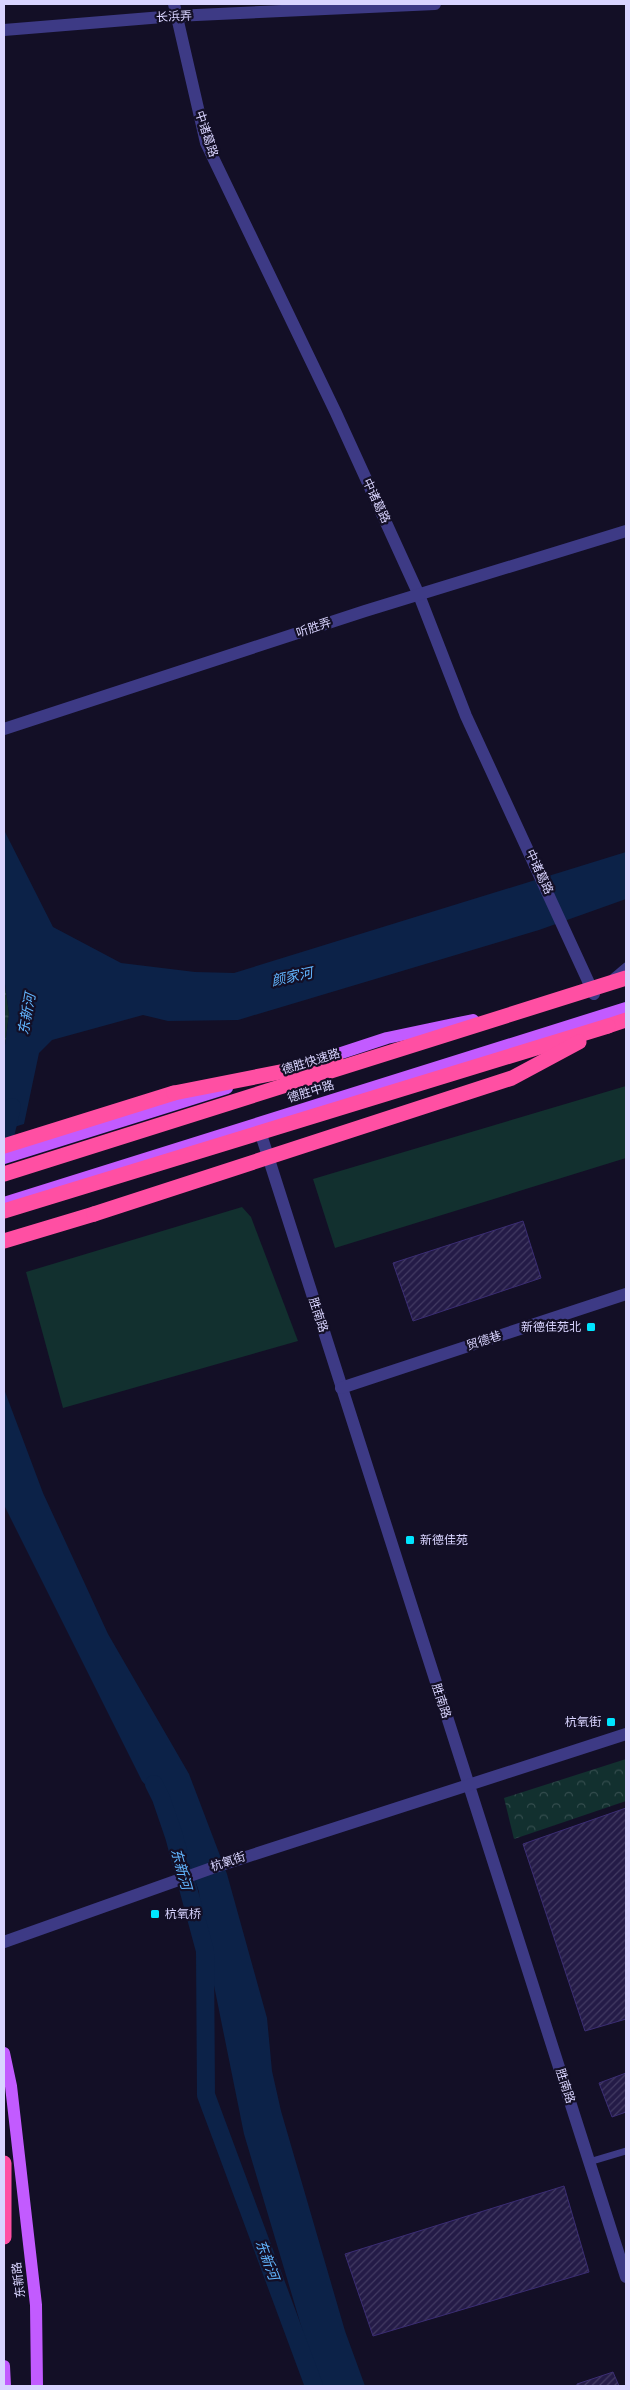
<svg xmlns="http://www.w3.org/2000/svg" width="630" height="2390" font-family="Signika,'Noto Sans SC',sans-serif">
<defs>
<pattern id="forest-crowns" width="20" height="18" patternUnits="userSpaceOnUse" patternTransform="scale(1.25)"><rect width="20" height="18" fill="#12302f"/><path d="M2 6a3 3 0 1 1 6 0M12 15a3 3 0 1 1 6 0" fill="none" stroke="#344d4e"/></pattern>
<pattern id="building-hatch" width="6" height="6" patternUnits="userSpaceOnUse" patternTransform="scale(1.25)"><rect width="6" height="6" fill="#241b47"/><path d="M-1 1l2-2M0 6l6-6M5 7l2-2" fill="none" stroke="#433b63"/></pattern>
</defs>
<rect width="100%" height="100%" fill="#130f26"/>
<g fill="#12302f">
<path d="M626 1086V1158L335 1248 313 1179Z"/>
<path d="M242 1207 251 1217 298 1341 63 1408 26 1272Z"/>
</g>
<g fill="url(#forest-crowns)">
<path d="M4 977 9 1014 4 1053Z"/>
<path d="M626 1759V1801L514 1839 504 1798Z"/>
</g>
<g fill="#0c2248">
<path d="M4 830 53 927 121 963 195 972 234 973 626 852V899L539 930 238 1020 168 1021 143 1015 52 1040 39 1053 24 1124 4 1130V1053L9 1014 4 977Z"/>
<path d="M4 1389 43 1493 108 1634 189 1774 227 1874 267 2018 272 2071 281 2111 345 2331 365 2386H319L244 2134 201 1921 199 1892 175 1818 142 1781 4 1505Z"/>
</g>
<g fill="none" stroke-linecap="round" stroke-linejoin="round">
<g stroke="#0c2248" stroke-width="18">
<path d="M4 1140 12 1107"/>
<path d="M154 1784 161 1798 174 1836 205 1951 206 2095 314 2386"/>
</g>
</g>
<g fill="url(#building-hatch)" stroke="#3b2d73">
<path d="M523 1221 541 1278 413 1321 393 1263Z"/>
<path d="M626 1808V2019L585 2031 523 1844Z"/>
<path d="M626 2073V2112L612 2117 599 2083Z"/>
<path d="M564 2186 589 2272 373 2336 345 2254Z"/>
<path d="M613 2372 619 2386H577V2384Z"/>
</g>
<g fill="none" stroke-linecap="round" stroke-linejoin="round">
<g stroke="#3d3a85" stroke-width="7">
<path d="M613 977 626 966"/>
<path d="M589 2162 626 2151"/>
</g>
<g stroke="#3d3a85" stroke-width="12">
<path d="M174 4 206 143 336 413 419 595 466 716 594 994"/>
<path d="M4 30 175 16 435 4"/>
<path d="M4 729 365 611 626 531"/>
<path d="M258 1125 626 2277"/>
<path d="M341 1388 626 1294"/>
<path d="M4 1942 212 1868 626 1734"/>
</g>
<g stroke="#c25bff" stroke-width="12">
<path d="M323 1059 387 1038 473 1020"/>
<path d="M4 1158 227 1088"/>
<path d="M4 1203 626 1008"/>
<path d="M4 2053 11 2086 36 2305 37 2386"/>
<path d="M4 2366 5 2386"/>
</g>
<g stroke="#ff4fa3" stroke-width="15">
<path d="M608 1026 626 1020"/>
<path d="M4 1146 174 1093"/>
<path d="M4 1241 94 1214"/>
<path d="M4 2163V2237"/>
</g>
<g stroke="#ff4fa3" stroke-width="15">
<path d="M174 1093 336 1061"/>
<path d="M4 1174 626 978"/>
<path d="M4 1211 608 1026"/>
<path d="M94 1214 512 1078 579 1042"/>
</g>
</g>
<g fill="#00e5ff" stroke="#130f26" stroke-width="2">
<rect x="586" y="1322" width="10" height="10" rx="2.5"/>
<rect x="405" y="1535" width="10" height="10" rx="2.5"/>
<rect x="606" y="1717" width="10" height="10" rx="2.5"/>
<rect x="150" y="1909" width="10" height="10" rx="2.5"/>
</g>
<g text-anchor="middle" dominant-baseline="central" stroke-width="4.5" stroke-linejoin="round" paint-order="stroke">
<g font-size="12" fill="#d9d4ff" stroke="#130f26">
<text transform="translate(174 17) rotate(-3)">长浜弄</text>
<text transform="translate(206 134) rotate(72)">中诸葛路</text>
<text transform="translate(376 501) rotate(65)">中诸葛路</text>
<text transform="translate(314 628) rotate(-19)">听胜弄</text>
<text transform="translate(539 872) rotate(65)">中诸葛路</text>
<text transform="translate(311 1062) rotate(-17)">德胜快速路</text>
<text transform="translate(311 1092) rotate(-17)">德胜中路</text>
<text transform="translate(318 1315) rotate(72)">胜南路</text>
<text transform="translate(484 1341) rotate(-18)">贸德巷</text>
<text transform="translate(441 1701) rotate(72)">胜南路</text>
<text transform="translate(228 1862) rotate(-18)">杭氧街</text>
<text transform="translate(565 2086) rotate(72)">胜南路</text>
<text transform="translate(19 2280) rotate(-97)">东新路</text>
</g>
<g font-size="12" fill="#d9d4ff" stroke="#130f26" text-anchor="end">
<text x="581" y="1327">新德佳苑北</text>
<text x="420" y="1540" text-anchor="start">新德佳苑</text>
<text x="601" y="1722">杭氧街</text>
<text x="165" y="1914" text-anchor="start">杭氧桥</text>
</g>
<g font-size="14" font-style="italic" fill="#62b6ff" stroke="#130f26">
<text transform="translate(292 977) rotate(-12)">颜家河</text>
<text transform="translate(27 1014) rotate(-80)">东新河</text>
<text transform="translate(181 1869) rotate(74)">东新河</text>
<text transform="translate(267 2260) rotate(70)">东新河</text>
</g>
</g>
<rect width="630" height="2390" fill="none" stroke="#d9d4ff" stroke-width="10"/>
</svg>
